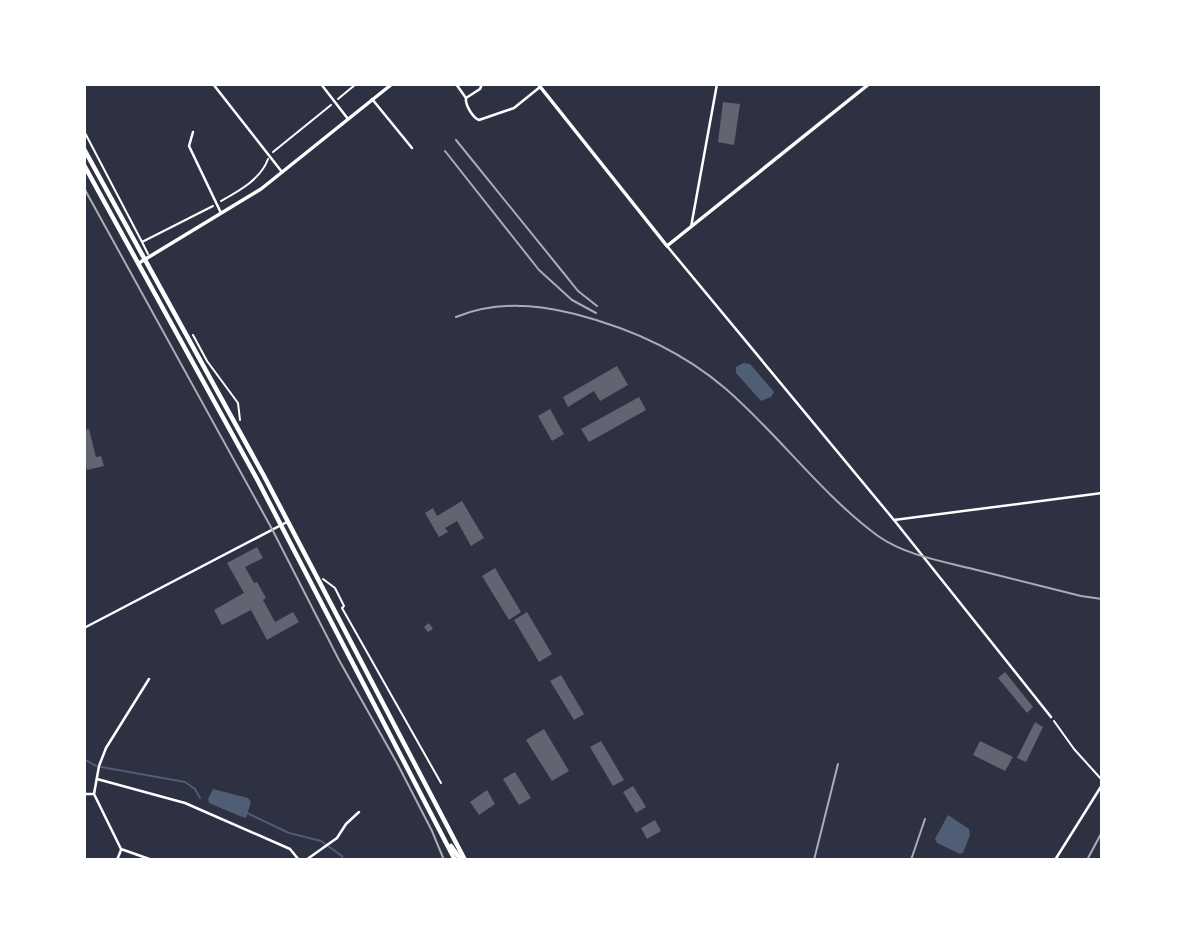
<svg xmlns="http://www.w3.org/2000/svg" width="1186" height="944" font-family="'DejaVu Sans',sans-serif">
<rect width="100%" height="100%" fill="#2d3142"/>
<g fill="#4f5d75">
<path d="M743 363 750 364 774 392 771 397 761 401 736 373V367Z"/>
<path d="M213 789 248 798 251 802 246 818 242 817 209 803 208 799Z"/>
<path d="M948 815 969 829 970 835 963 853 960 854 937 843 935 839Z"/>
</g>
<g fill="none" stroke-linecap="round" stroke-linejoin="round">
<g stroke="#4f5d75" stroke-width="2">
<path d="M84 759 96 766"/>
<path d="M101 767 185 782 195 789 200 798"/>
<path d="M247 813 289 833 321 841 342 856 343 860"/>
</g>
</g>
<g fill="#626471">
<path d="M723 102 740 104 734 145 718 142Z"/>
<path d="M617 366 628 385 600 401 594 391 568 407 563 397Z"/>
<path d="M639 397 646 410 589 442 581 429Z"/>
<path d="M550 409 564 434 552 441 538 416Z"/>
<path d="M89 429 96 457 101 456 104 466 87 470 84 459V430Z"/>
<path d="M462 501 484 538 471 546 457 521 445 528 448 532 439 537 425 513 433 508 437 516Z"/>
<path d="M257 547 263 558 245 567 254 583 257 582 266 598 263 600 275 622 293 612 299 622 267 640 251 610 222 625 214 610 244 593 227 563Z"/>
<path d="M495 568 521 612 509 620 482 576Z"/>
<path d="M527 612 552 654 539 662 514 620Z"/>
<path d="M429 623 433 629 428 632 424 627Z"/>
<path d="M1005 672 1033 707 1027 713 998 678Z"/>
<path d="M561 675 584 714 574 720 550 681Z"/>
<path d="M1035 722 1043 727 1026 762 1017 758Z"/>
<path d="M544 729 569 771 552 781 526 740Z"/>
<path d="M601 741 624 780 613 786 590 747Z"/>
<path d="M980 741 1013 757 1005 771 973 755Z"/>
<path d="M515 772 531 798 519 805 503 779Z"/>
<path d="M633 786 646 807 636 813 623 792Z"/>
<path d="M487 790 495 804 479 815 470 802Z"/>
<path d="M655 820 661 831 647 839 641 828Z"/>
</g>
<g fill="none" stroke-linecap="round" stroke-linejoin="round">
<g stroke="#fff" stroke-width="2">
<path d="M338 99 356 84"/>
<path d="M84 131 142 242 213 206"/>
<path d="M273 152 331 105"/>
<path d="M221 201C239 191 261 179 268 159"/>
<path d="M142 242 148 254"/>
<path d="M193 335 207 361 238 403 240 420"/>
<path d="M323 579 335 588 344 606 342 608 441 783"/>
<path d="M1054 721 1074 749 1102 780"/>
</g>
<g stroke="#fff" stroke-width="2.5">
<path d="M213 84 282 172"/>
<path d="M321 84 348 119"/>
<path d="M456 84 466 98C465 105 473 118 479 120L514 108 540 87"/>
<path d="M466 98 480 89 482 84"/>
<path d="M372 99 412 148"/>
<path d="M193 132 189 146 221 213"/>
<path d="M691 227 717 84"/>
<path d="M667 246 894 520 1051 717"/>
<path d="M894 520 1102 493"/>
<path d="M84 628 287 522"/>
<path d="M149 679 106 748 99 766 94 794 121 849 152 860"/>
<path d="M97 779 185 803 290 849 299 860"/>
<path d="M84 794H94"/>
<path d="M117 860 121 850"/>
<path d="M306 860 337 838 346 824 359 812"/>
<path d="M1055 860 1102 785"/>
</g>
<g stroke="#fff" stroke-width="3.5">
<path d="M538 84 667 246 869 84"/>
<path d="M139 263 261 189 392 84"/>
</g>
<g stroke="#fff" stroke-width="4.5">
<path d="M84 149 264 476 465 860"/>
<path d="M84 165 258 481 455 860"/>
<path d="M451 846 461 860"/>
</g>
<path stroke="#abadb3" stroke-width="2" d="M84 188 272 529 339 660 397 763 432 831 444 860"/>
<g stroke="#abadb3" stroke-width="2">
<path d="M456 140 562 271 578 291 597 306"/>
<path d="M445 151 539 270 572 300 596 313"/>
<path d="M456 317C495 301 535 304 575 314 629 328 683 352 726 389 779 435 821 494 878 536 905 555 941 561 973 569 1009 578 1045 587 1081 596L1102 599"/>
<path d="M814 860 838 764"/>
<path d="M911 860 925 819"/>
<path d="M1087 860 1102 832"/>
</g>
</g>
<rect width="1186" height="944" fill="none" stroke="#ffffff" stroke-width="172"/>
</svg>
